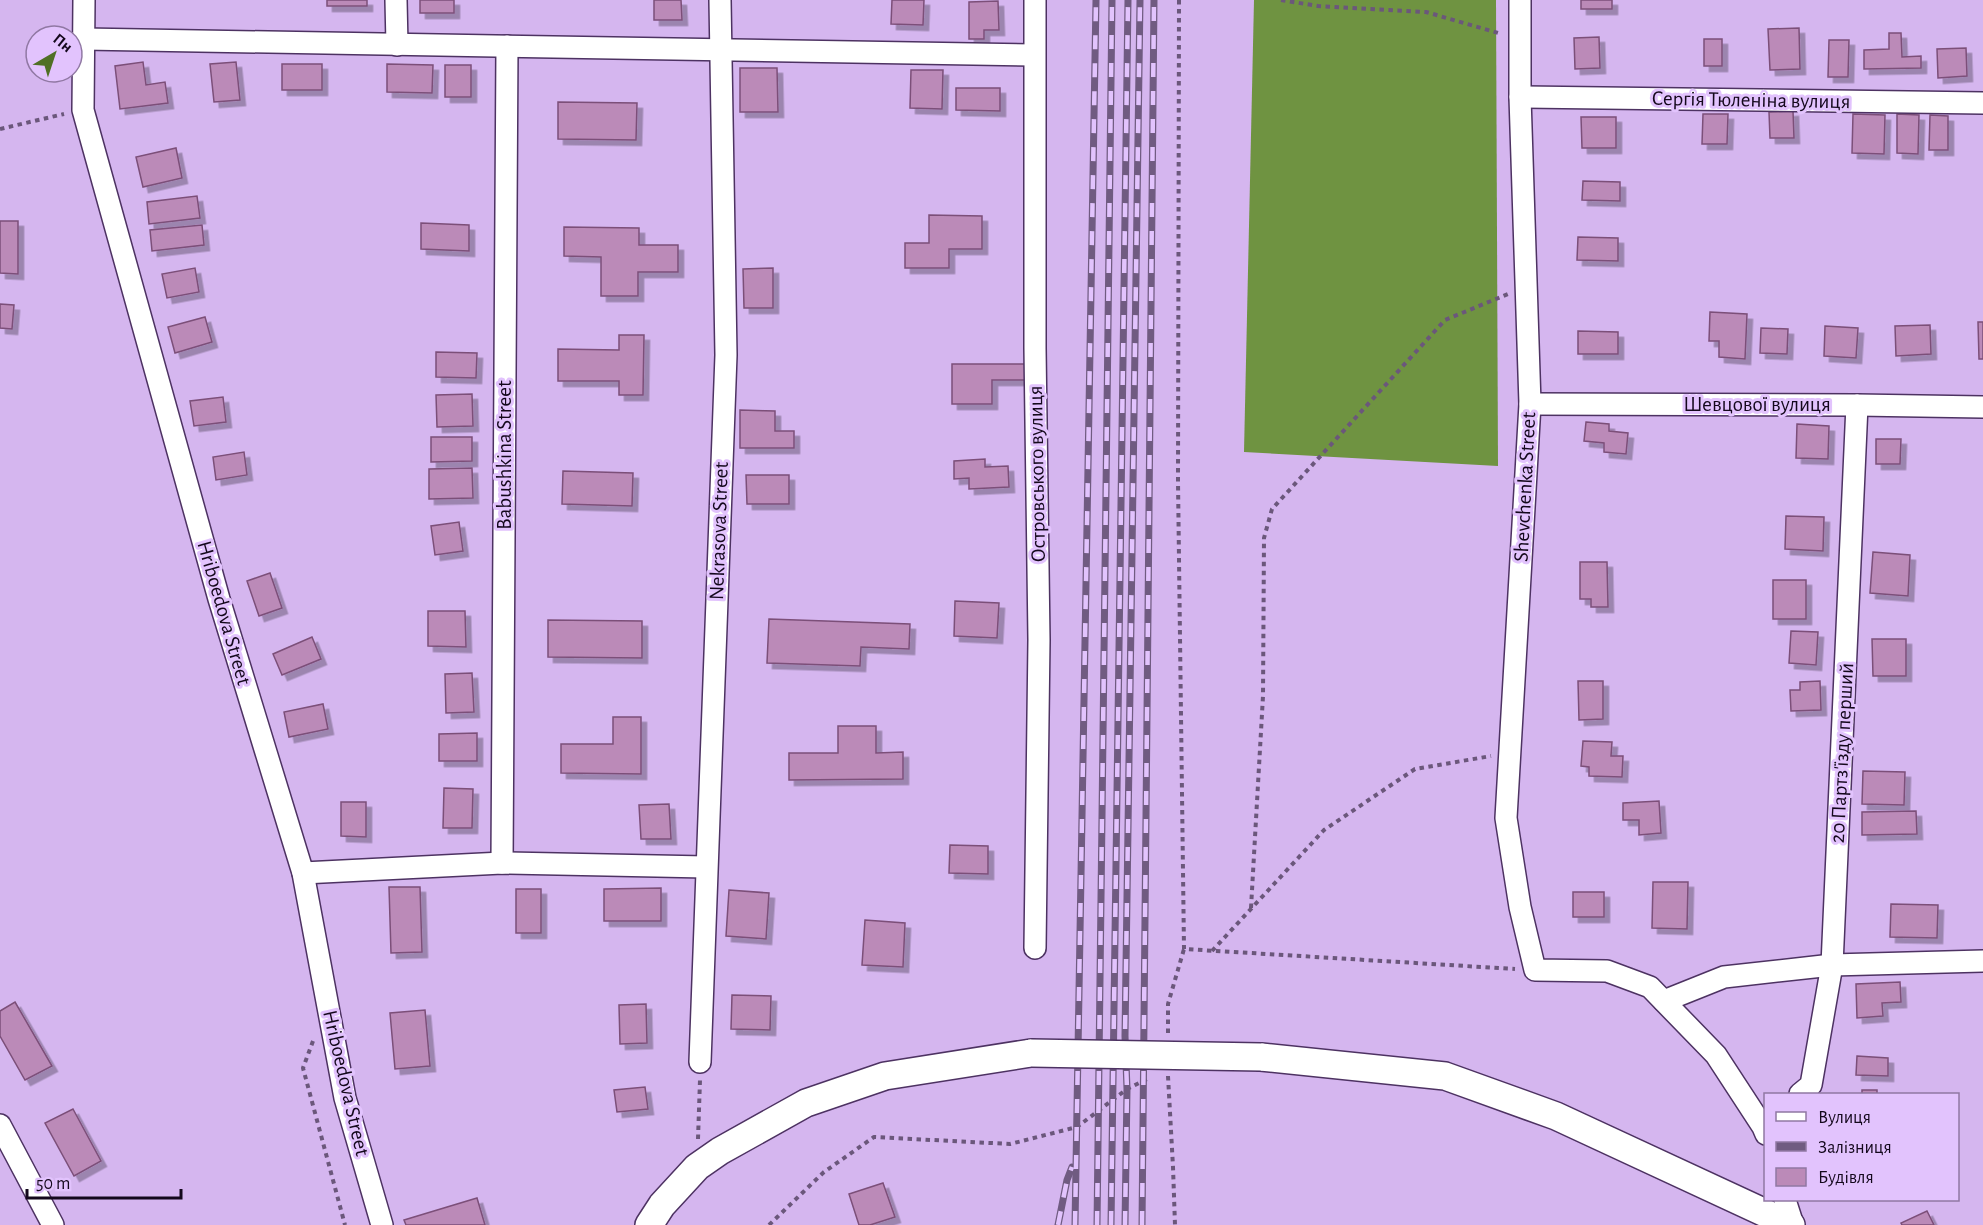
<svg xmlns="http://www.w3.org/2000/svg" width="1983" height="1225" font-family="'Alegreya Sans',sans-serif">
<defs>
<filter id="shadow"><feDropShadow dx="5.5" dy="5.5" stdDeviation="0" flood-color="#0004"/></filter>
</defs>
<rect width="100%" height="100%" fill="#d5b6ef"/>
<path fill="#6f9341" d="M1254 0H1496L1498 466 1244 452Z"/>
<g fill="#bb8ab8" stroke="#7c4f79" stroke-width="1.5" filter="url(#shadow)">
<rect x="327" y="0" width="40" height="6"/>
<rect x="420" y="0" width="34" height="13"/>
<path d="M654 0H681L682 20H654Z"/>
<path d="M892 0H924L923 25 891 24Z"/>
<rect x="1581" y="0" width="31" height="9"/>
<path d="M998 1 999 30H984V39H969V2Z"/>
<path d="M1799 28 1800 69 1770 70 1768 29Z"/>
<path d="M1889 33H1901L1902 57 1921 56V68L1864 69V50L1889 49Z"/>
<path d="M1599 37 1600 68 1575 69 1574 38Z"/>
<rect x="1704" y="39" width="18" height="27"/>
<path d="M1829 40H1849L1848 77H1828Z"/>
<path d="M1966 48 1967 76 1938 78 1937 49Z"/>
<path d="M143 62 146 85 165 82 168 103 120 109 115 66Z"/>
<path d="M236 62 240 100 214 102 210 64Z"/>
<rect x="282" y="64" width="40" height="26"/>
<path d="M387 64 433 65 432 93 387 92Z"/>
<rect x="445" y="65" width="26" height="32"/>
<path d="M740 68H777L778 112H740Z"/>
<path d="M911 70H943L942 109 910 108Z"/>
<path d="M956 88H1000V111L956 110Z"/>
<path d="M558 102 637 103 636 140 558 139Z"/>
<path d="M1793 111 1794 138H1770L1769 112Z"/>
<path d="M1703 114H1728L1727 144H1702Z"/>
<path d="M1853 114 1885 115 1884 154 1852 153Z"/>
<path d="M1897 114 1919 115 1918 154 1897 153Z"/>
<path d="M1930 115 1948 116V150H1929Z"/>
<path d="M1581 117H1616V148H1582Z"/>
<path d="M176 148 182 178 143 187 136 157Z"/>
<path d="M1583 181 1620 182V201L1582 200Z"/>
<path d="M197 196 200 218 149 224 147 202Z"/>
<path d="M929 215 982 216V249H949V268H905V243H929Z"/>
<path d="M0 221H18V274L0 273Z"/>
<path d="M421 223 469 225V251L421 249Z"/>
<path d="M202 225 204 245 152 251 150 230Z"/>
<path d="M564 227 639 228V245H678V272H638V296H601V257L564 256Z"/>
<path d="M1578 237 1618 238V261L1577 260Z"/>
<path d="M195 268 199 292 167 298 162 274Z"/>
<path d="M773 268V308H744L743 269Z"/>
<path d="M0 304 14 305 12 329 0 328Z"/>
<path d="M1710 312 1747 314 1745 359 1719 357V341H1709Z"/>
<path d="M205 317 212 342 175 353 168 327Z"/>
<path d="M1978 322H1983V359H1979Z"/>
<path d="M1930 325 1931 354 1896 356 1895 326Z"/>
<path d="M1825 326 1858 328 1856 358 1824 356Z"/>
<path d="M1761 328 1788 329 1787 354 1760 353Z"/>
<path d="M1578 331 1618 332V354H1578Z"/>
<path d="M619 335H644L643 395H619V381H558V349L619 350Z"/>
<path d="M436 352 477 353 476 378 436 377Z"/>
<path d="M952 364H1027V380H992V404H952Z"/>
<path d="M472 394 473 426 437 427 436 395Z"/>
<path d="M223 397 226 422 194 426 190 401Z"/>
<path d="M740 410 775 411V431H794V448H740Z"/>
<path d="M1586 422 1609 424V431L1628 433 1626 454 1604 452V443L1584 441Z"/>
<path d="M1797 424 1829 426 1828 459 1796 458Z"/>
<path d="M431 437H472V461L431 462Z"/>
<path d="M1876 439H1901L1900 464H1876Z"/>
<path d="M244 452 247 475 216 480 213 457Z"/>
<path d="M985 459V467L1008 466 1009 487 969 489V478L954 479V461Z"/>
<path d="M472 468 473 498 429 499V469Z"/>
<path d="M563 471 633 473 632 506 562 504Z"/>
<path d="M746 475H789V504H747Z"/>
<path d="M1786 516 1824 517 1823 551 1785 549Z"/>
<path d="M459 522 463 551 435 555 431 526Z"/>
<path d="M1873 552 1910 555 1908 596 1870 593Z"/>
<path d="M1580 562H1607L1608 607H1591V599H1580Z"/>
<path d="M270 573 282 608 259 616 247 581Z"/>
<rect x="1773" y="580" width="33" height="39"/>
<path d="M955 601 999 603 997 638 954 636Z"/>
<path d="M428 611H465L466 647 428 646Z"/>
<path d="M769 619 910 624 909 649 861 647 860 666 767 663Z"/>
<path d="M548 620 642 621V658L548 657Z"/>
<path d="M1791 631 1818 632 1816 665 1789 663Z"/>
<path d="M312 637 321 659 282 675 273 654Z"/>
<path d="M1872 639H1906V676H1873Z"/>
<path d="M472 673 474 712 446 713 445 674Z"/>
<path d="M1578 681H1603V719L1579 720Z"/>
<path d="M1820 681 1821 710 1791 711 1790 690H1800V682Z"/>
<path d="M323 704 328 729 289 737 284 712Z"/>
<path d="M613 717H641V774L561 773V744H613Z"/>
<path d="M838 726H876V753L903 752V779L789 780V753H838Z"/>
<path d="M477 733V761H439V734Z"/>
<path d="M1583 741 1612 742 1611 756H1623L1622 777 1589 776V767L1581 766Z"/>
<path d="M1863 771 1905 772 1904 805 1862 804Z"/>
<path d="M444 788 473 789 472 828H443Z"/>
<path d="M1659 801 1661 833 1639 835V820H1623V803Z"/>
<path d="M341 802H366V837L341 836Z"/>
<path d="M669 804 671 839H641L639 805Z"/>
<path d="M1916 811 1917 834 1862 835V812Z"/>
<path d="M950 845 988 846V874L949 873Z"/>
<path d="M1653 882H1688L1687 929 1652 928Z"/>
<path d="M389 887H420L422 952 391 953Z"/>
<path d="M661 888V921H604V889Z"/>
<rect x="516" y="889" width="25" height="44"/>
<path d="M729 890 769 893 766 939 726 936Z"/>
<rect x="1573" y="892" width="31" height="25"/>
<path d="M1891 904 1938 905 1937 938 1890 937Z"/>
<path d="M865 920 905 923 903 967 862 965Z"/>
<path d="M1900 982 1901 1002 1882 1003 1883 1016 1857 1018 1856 984Z"/>
<path d="M732 995 771 996 770 1030 731 1029Z"/>
<path d="M15 1002 52 1066 25 1080 0 1036V1011Z"/>
<path d="M646 1004 647 1043 620 1044 619 1005Z"/>
<path d="M425 1010 430 1066 395 1069 390 1013Z"/>
<path d="M1857 1056 1888 1058V1076L1856 1075Z"/>
<path d="M645 1087 648 1109 617 1112 614 1090Z"/>
<rect x="1862" y="1090" width="15" height="4"/>
<path d="M73 1109 101 1161 74 1176 45 1123Z"/>
<path d="M883 1183 895 1217 870 1225H859L849 1194Z"/>
<path d="M477 1198 485 1225H406L404 1220Z"/>
<path d="M1927 1211 1934 1225H1902L1901 1223Z"/>
</g>
<g fill="none" stroke-linecap="round" stroke-linejoin="round">
<defs>
<g id="minor">
<path d="M84 0 83 110 219 599 303 873 345 1098 382 1225"/>
<path d="M396 0 397 45"/>
<path d="M1035 0V348L1039 640 1035 948"/>
<path d="M1520 0V97L1530 404 1506 818 1520 907 1535 970 1607 971 1650 987 1716 1055 1763 1127 1766 1134"/>
<path d="M84 39C400 45 717 47 1034 55"/>
<path d="M1520 97 1983 103"/>
<path d="M1530 404 1857 405 1983 407"/>
<path d="M502 863 507 46"/>
<path d="M303 873 502 863 706 867"/>
<path d="M1664 1001 1724 977 1832 965 1983 961"/>
<path d="M700 1062 726 355 720 0"/>
<path d="M1800 1094 1811 1085 1832 965 1857 405"/>
<path d="M0 1125 53 1225"/>
<path d="M1785 1200 1793 1225"/>
</g>
<g id="tertiary">
<path d="M1261 1057 1445 1076 1556 1116 1791 1225"/>
<path d="M649 1225 662 1205 697 1167 720 1151 806 1103 885 1076 1031 1053"/>
</g>
</defs>
<use href="#minor" stroke="#4d3262" stroke-width="24"/>
<use href="#tertiary" stroke="#4d3262" stroke-width="30"/>
<g stroke="#6b577b" stroke-width="4" stroke-dasharray="4.5 4.5" stroke-linecap="butt">
<path d="M1179 0 1178 481 1184 949 1515 969"/>
<path d="M1281 0 1318 6 1426 12 1502 34"/>
<path d="M0 129 64 114"/>
<path d="M1251 908 1263 696 1264 538 1272 509 1445 320 1508 294"/>
<path d="M1212 951 1324 830 1415 769 1491 756"/>
<path d="M1168 1033V1004L1184 949"/>
<path d="M313 1041 303 1068 345 1225"/>
<path d="M1168 1076 1173 1167 1175 1225"/>
<path d="M698 1139 700 1080"/>
<path d="M769 1225 824 1172 874 1137 1010 1144 1077 1127 1127 1089 1147 1079"/>
</g>
<use href="#minor" stroke="#fff" stroke-width="21"/>
<use href="#tertiary" stroke="#fff" stroke-width="27"/>
<defs>
<g id="rail">
<path d="M1058 1225 1067 1180 1072 1167"/>
<path d="M1075 1225 1096 0"/>
<path d="M1097 1225 1112 0"/>
<path d="M1111 1225 1128 0"/>
<path d="M1125 1225 1127 1089 1125 1036 1140 0"/>
<path d="M1142 1225 1154 0"/>
</g>
</defs>
<use href="#rail" stroke="#705b81" stroke-width="7"/>
<use href="#rail" stroke="#e2c3fd" stroke-width="4.5" stroke-dasharray="14" stroke-linecap="butt"/>
<defs>
<path id="tertiary-bridge" d="M1031 1053 1261 1057"/>
</defs>
<use href="#tertiary-bridge" stroke="#4d3262" stroke-width="30" stroke-linecap="butt"/>
<use href="#tertiary-bridge" stroke="#fff" stroke-width="27"/>
</g>
<g text-anchor="middle" dominant-baseline="central" stroke-width="6" stroke-linejoin="round" paint-order="stroke">
<g font-size="21" fill="#14081c" stroke="#e2c3fd">
<text transform="translate(1751 100) rotate(1)">Сергія Тюленіна вулиця</text>
<text x="1757" y="404">Шевцової вулиця</text>
<text transform="translate(504 455) rotate(-90)">Babushkina Street</text>
<text transform="translate(1037 474) rotate(-91)">Островського вулиця</text>
<text transform="translate(1525 487) rotate(-87)">Shevchenka Street</text>
<text transform="translate(719 531) rotate(-88)">Nekrasova Street</text>
<text transform="translate(224 613) rotate(74)">Hriboedova Street</text>
<text transform="translate(1842 753) rotate(-87)">20 Партз'їзду перший</text>
<text transform="translate(346 1083) rotate(77)">Hriboedova Street</text>
</g>
</g>
<rect x="1764" y="1093" width="195" height="108" fill="#e2c3fd" stroke="#9078a3" stroke-width="1.5"/>
<rect x="1776" y="1112" width="30" height="9" fill="#ffffff" stroke="#9078a3" stroke-width="1.5"/>
<text x="1818" y="1123" font-size="18" fill="#14081c">Вулиця</text>
<rect x="1776" y="1142" width="30" height="9" fill="#705b81" stroke="#9078a3" stroke-width="1.5"/>
<text x="1818" y="1153" font-size="18" fill="#14081c">Залізниця</text>
<rect x="1776" y="1168" width="30" height="18" fill="#bb8ab8" stroke="#9078a3" stroke-width="1.5"/>
<text x="1818" y="1183" font-size="18" fill="#14081c">Будівля</text>
<g transform="translate(54 54) rotate(39)"><circle r="28" fill="#e2c3fd" stroke="#9078a3" stroke-width="1.5"/>
<path d="M0-4.5L10 22L0 15L-10 22Z" fill="#506f25"/>
<text y="-9" font-size="16" font-weight="bold" text-anchor="middle" fill="#14081c">Пн</text>
</g>
<path d="M27 1189v9h154v-9" fill="none" stroke="#14081c" stroke-width="3"/>
<text x="36" y="1189" font-size="18" fill="#14081c" stroke="#e2c3fd" stroke-width="4.5" paint-order="stroke">50 m</text>
</svg>
